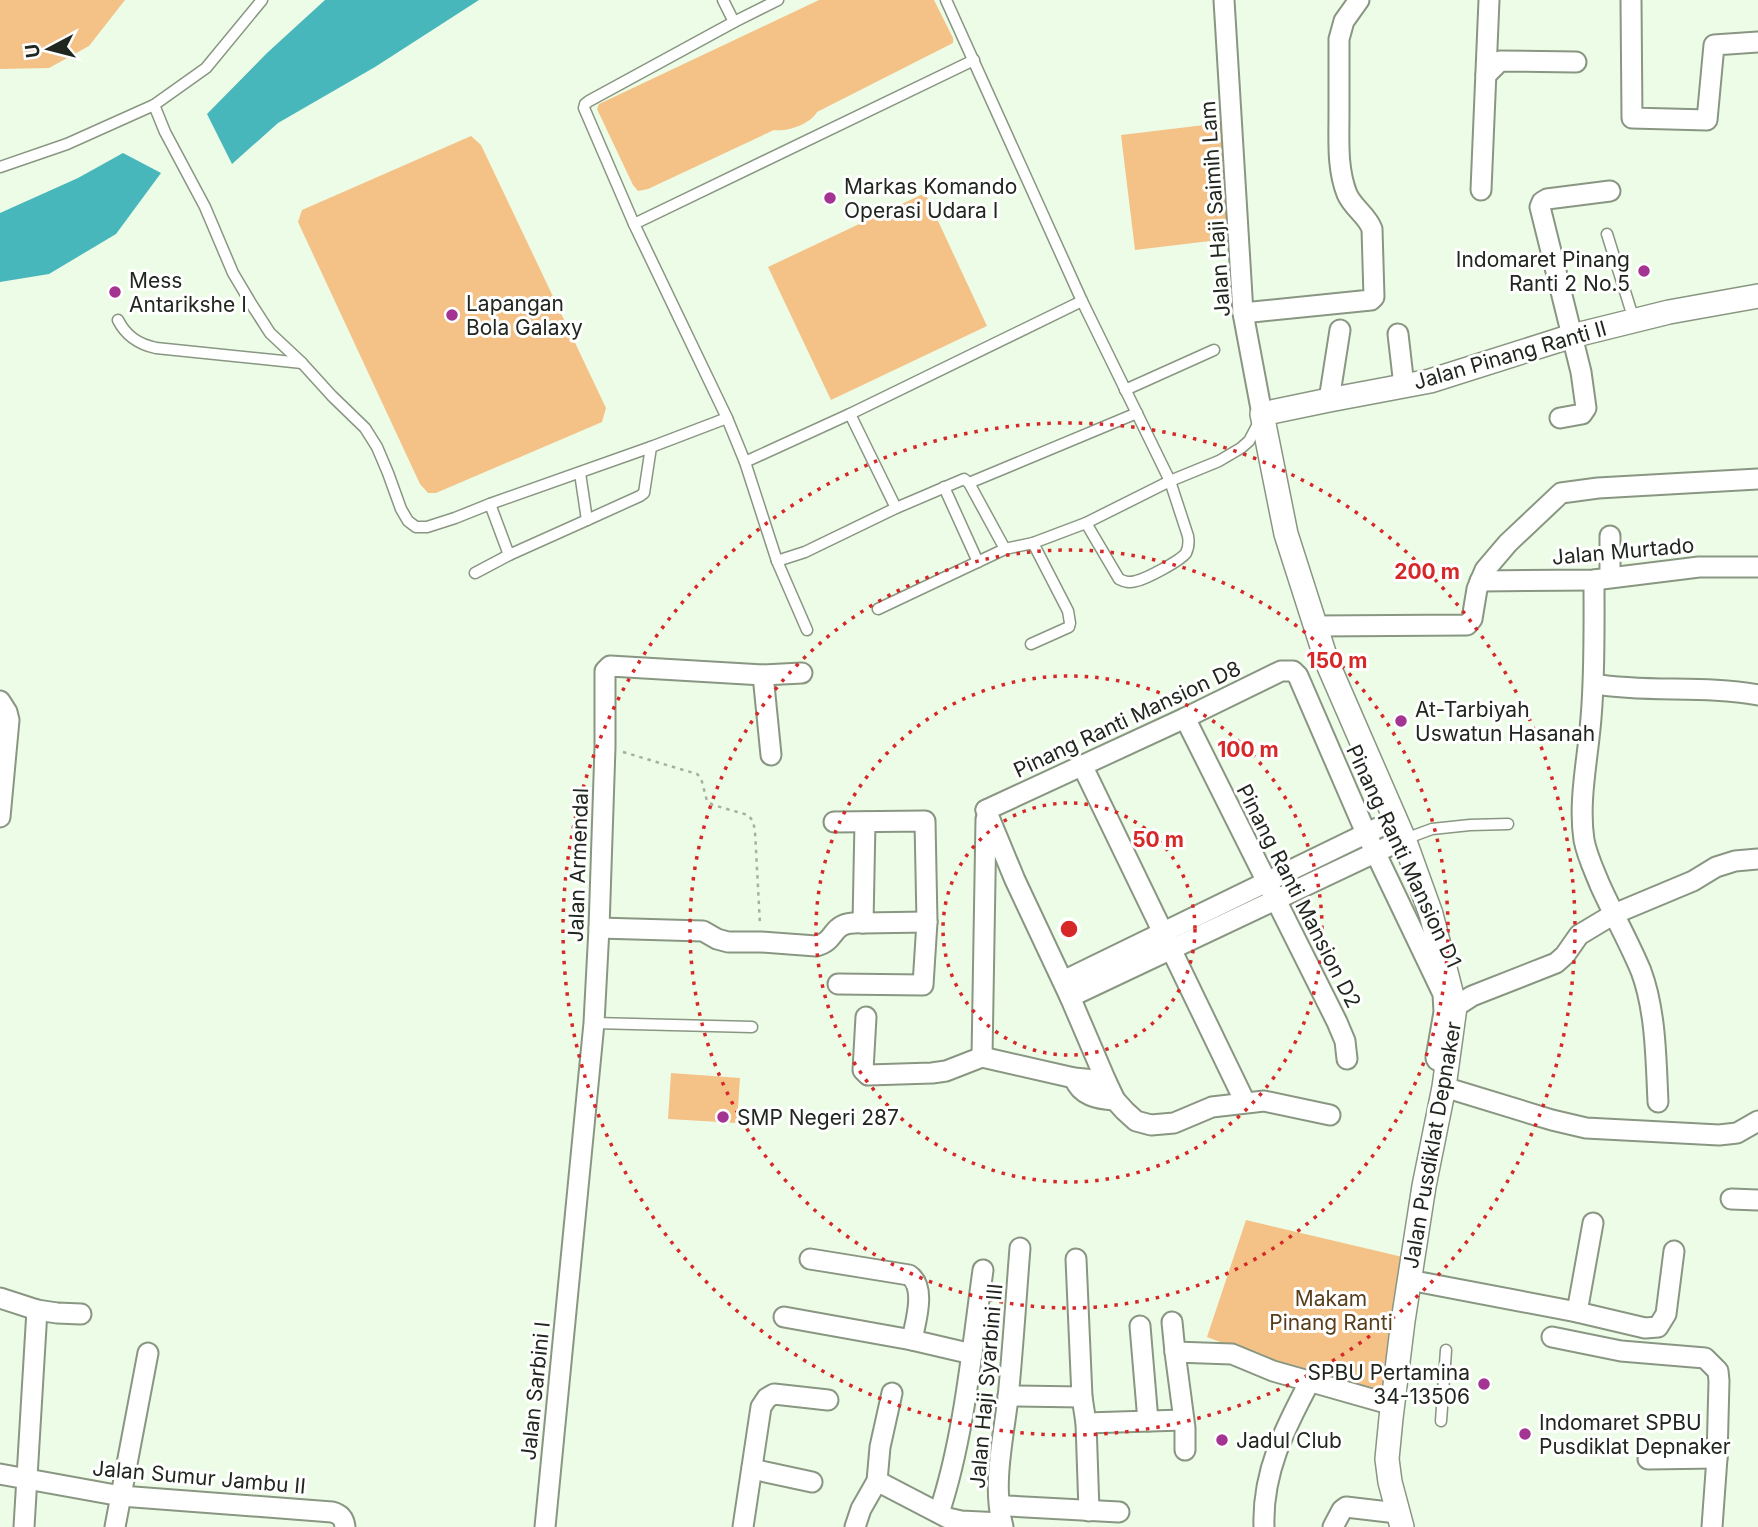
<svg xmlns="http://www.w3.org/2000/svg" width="1758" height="1527" font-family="Inter,sans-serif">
<rect width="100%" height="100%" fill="#edfce6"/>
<g fill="#f4c287">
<path d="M0 0H125L89 46 49 68 0 69Z"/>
<path d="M819 0H934L953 38V43L817 112C810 124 788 132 774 130L648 189 638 191 633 185 597 109 599 104Z"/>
<path d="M1221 123 1235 238 1135 250 1121 135Z"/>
<path d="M471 136 481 145 606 408 602 422 436 493H428L420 484 298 222 302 210Z"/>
<path d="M925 193 987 326 831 400 768 267Z"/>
<path d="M671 1073 740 1078 737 1123 668 1119Z"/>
<path d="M1246 1220 1407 1258 1385 1404 1207 1337Z"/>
</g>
<g fill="#47b7bc">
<path d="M325 0H479L375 67 278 123 232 164 207 114 267 53Z"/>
<path d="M123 153 161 173 116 234 49 274 0 282V213L78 178Z"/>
</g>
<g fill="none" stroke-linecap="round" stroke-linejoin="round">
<defs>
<g id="service">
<path d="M723 0 734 22"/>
<path d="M778 0 734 22 589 101 585 104 584 108 634 224 727 418 745 462 777 561 807 630"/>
<path d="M946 0 1082 301 1170 481 1188 536C1189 542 1189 547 1186 553 1180 561 1146 579 1136 581 1129 583 1125 582 1119 579L1086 523"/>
<path d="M154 105 165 132 205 207 233 273 252 305 270 333 302 363 332 396 365 428 377 447 388 473 401 509 408 521 416 527H427L455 518 490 504 651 447 727 418"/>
<path d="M0 167 67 144 154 105 206 68 262 0"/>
<path d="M634 224 974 60"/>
<path d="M1607 234 1634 320"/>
<path d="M118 320C126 336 138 344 156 348L302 363"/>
<path d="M1125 390 1214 350"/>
<path d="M850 414 896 508"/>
<path d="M745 462 850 414 1082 301"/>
<path d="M969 483 1137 413"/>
<path d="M944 487 978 562"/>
<path d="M490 504 509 555"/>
<path d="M587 520 640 496 644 493 651 447"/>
<path d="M777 561 805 552 896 508 964 479 969 483 1005 549"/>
<path d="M475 573 509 555 587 520 580 473"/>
<path d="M878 609 1005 549 1033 543 1086 523 1170 481 1219 461 1241 448 1249 441 1259 422"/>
<path d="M1031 644 1069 627 1070 623 1068 611 1033 543"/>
<path d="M1405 839 1432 829 1470 825 1508 824"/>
<path d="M594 1023 752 1027"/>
<path d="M1441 1421 1446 1350"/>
</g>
<g id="minor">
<path d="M1224 0 1243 313 1262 414"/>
<path d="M1631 0 1632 118 1707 120 1714 45 1758 42"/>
<path d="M1486 75 1500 61 1576 62"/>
<path d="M1481 190 1489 0"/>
<path d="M1243 313 1371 300 1374 297 1372 229C1367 215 1353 208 1347 194 1337 169 1339 141 1339 114 1339 89 1339 64 1339 39L1344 21 1359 0"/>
<path d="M1398 334 1404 386"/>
<path d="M1329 400 1340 330"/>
<path d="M1560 418 1582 414 1586 408 1581 372 1540 207 1542 202 1547 199 1610 191"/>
<path d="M1610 577V536"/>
<path d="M1594 580C1594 626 1595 672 1591 718 1588 758 1578 801 1584 840 1587 856 1594 870 1600 885 1613 914 1629 942 1641 971 1656 1011 1656 1061 1658 1102"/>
<path d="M1480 581 1594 580 1699 567H1758"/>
<path d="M1316 626 1467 625 1472 619 1477 589 1485 570 1508 543 1561 493 1598 488 1758 479"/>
<path d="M763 675 771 755"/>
<path d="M1594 684C1648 693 1704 685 1758 695"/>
<path d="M0 701 7 712 9 720 0 817"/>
<path d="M1185 718 1337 1022 1345 1041 1347 1059"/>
<path d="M1082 765 1245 1102"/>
<path d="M986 810 1185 718 1281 671H1293L1298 676 1366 833 1443 994 1444 1012 1436 1058 1437 1060 1446 1065"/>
<path d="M986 810 1015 880 1070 997 1106 1081 1115 1100 1125 1111 1136 1121 1151 1125 1174 1123 1212 1107 1264 1101 1330 1115"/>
<path d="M834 822 925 821 927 922 923 985 838 984"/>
<path d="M865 822 863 923 927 922"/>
<path d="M599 928 703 931 717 939 728 942H761L816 946C840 940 827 921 863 923"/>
<path d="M1063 981 1396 819"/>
<path d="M1070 997 1404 839"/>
<path d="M1455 1007 1472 996 1556 963 1565 955 1579 935 1614 914 1693 881 1716 867 1735 861 1758 859"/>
<path d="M866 1017 863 1070 868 1075 932 1073 946 1071 982 1057"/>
<path d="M982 1057 986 819"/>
<path d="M982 1057 1074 1078 1106 1081"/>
<path d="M1074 1078C1081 1096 1097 1099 1115 1100"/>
<path d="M1444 1087 1552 1120 1586 1128 1719 1135 1737 1133 1758 1121"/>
<path d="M1731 1199 1758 1200"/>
<path d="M810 1259 909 1275C927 1287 915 1323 912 1340"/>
<path d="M1076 1259 1082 1397 1086 1423 1089 1511"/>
<path d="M1409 1280 1577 1312 1645 1328 1658 1327 1666 1314 1674 1251"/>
<path d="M0 1298 37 1310 57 1313 81 1314"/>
<path d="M1577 1312 1593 1223"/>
<path d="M784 1317 912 1340 972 1354"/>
<path d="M1172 1322 1175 1352"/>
<path d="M1140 1326 1148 1421"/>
<path d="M1552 1337 1621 1351 1705 1358 1718 1371 1719 1381 1717 1458 1712 1527"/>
<path d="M1008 1396 1082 1397"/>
<path d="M1086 1423 1183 1420"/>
<path d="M1185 1450V1428L1175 1352 1232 1354 1273 1371 1393 1405"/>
<path d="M1648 1459 1717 1458"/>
<path d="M752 1469 812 1482"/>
<path d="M0 1474 121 1496 332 1512C340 1514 344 1518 345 1527"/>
<path d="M877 1481 948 1518 961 1521 1002 1523"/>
<path d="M1000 1504 1008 1506 1119 1512"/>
<path d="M939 1513C964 1438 972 1349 983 1270"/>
<path d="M24 1527 37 1310"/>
<path d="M115 1527 148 1353"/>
<path d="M545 1527 594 1023 599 928 605 747V671L610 666 763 675 802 673"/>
<path d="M743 1527 761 1407 767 1398 774 1394 828 1400"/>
<path d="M855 1527 861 1509 877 1481 880 1447 892 1393"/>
<path d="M1003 1527C992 1486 1003 1440 1008 1398 1013 1348 1016 1298 1020 1248"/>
<path d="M1264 1527C1262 1472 1285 1428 1310 1381"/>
<path d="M1333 1527 1342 1510 1346 1507 1397 1513"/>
</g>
<path id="tertiary" d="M1402 1527 1390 1482 1387 1459 1391 1418 1403 1321 1424 1186 1444 1087 1455 1007 1431 914 1404 839 1327 662 1286 534 1262 414 1329 400 1430 381 1572 336 1669 312 1758 296"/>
</defs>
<use href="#service" stroke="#899682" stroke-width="13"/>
<use href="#minor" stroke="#899682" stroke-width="23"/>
<use href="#tertiary" stroke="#899682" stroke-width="26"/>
<path stroke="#a5b1a0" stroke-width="2.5" stroke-dasharray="3.5 5" stroke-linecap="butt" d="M623 752 697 774 701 778 707 801 713 805 748 815 753 821 755 831 760 925"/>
<use href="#service" stroke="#fff" stroke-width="10"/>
<use href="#minor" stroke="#fff" stroke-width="19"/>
<use href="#tertiary" stroke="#fff" stroke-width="23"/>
</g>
<g fill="none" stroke="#d62828" stroke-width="3.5" stroke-dasharray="3.5 7">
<circle cx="1069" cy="929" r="126"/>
<circle cx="1069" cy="929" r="253"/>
<circle cx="1069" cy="929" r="379"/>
<circle cx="1069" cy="929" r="506"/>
</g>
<g fill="#a33492" stroke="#fff" stroke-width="2.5">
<circle cx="830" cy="198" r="7"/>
<circle cx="1644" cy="271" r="7"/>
<circle cx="115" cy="292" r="7"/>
<circle cx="452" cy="315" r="7"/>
<circle cx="1401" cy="721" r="7"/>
<circle cx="723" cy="1117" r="7"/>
<circle cx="1484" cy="1384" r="7"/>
<circle cx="1525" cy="1434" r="7"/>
<circle cx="1222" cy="1440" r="7"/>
</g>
<g text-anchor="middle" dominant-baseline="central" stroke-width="6" stroke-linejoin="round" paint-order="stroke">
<g font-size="21" fill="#21271f" stroke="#fff" text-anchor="start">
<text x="844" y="186">Markas Komando<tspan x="844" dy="24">Operasi Udara I</tspan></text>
<text x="1630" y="259" text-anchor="end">Indomaret Pinang<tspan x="1630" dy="24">Ranti 2 No.5</tspan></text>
<text x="129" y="280">Mess<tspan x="129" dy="24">Antarikshe I</tspan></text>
<text x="466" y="303">Lapangan<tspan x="466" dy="24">Bola Galaxy</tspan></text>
<text x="1415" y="709">At-Tarbiyah<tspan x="1415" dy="24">Uswatun Hasanah</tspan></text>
<text x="737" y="1117">SMP Negeri 287</text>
<text x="1470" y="1372" text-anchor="end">SPBU Pertamina<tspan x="1470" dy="24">34-13506</tspan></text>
<text x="1539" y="1422">Indomaret SPBU<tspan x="1539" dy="24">Pusdiklat Depnaker</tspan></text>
<text x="1236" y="1440">Jadul Club</text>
</g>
<g font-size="21" fill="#21271f" stroke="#fff">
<text transform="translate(1215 209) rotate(-94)">Jalan Haji Saimih Lam</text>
<text transform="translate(1510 355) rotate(-16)">Jalan Pinang Ranti II</text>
<text transform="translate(1623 551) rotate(-5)">Jalan Murtado</text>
<text transform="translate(1127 719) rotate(-25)">Pinang Ranti Mansion D8</text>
<text transform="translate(1404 856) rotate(65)">Pinang Ranti Mansion D1</text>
<text transform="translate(578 865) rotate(-88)">Jalan Armendal</text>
<text transform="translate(1299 896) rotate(63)">Pinang Ranti Mansion D2</text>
<text transform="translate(1432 1145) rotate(-80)">Jalan Pusdiklat Depnaker</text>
<text transform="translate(986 1386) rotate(-85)">Jalan Haji Syarbini III</text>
<text transform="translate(535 1391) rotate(-84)">Jalan Sarbini I</text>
<text transform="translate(199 1477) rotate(5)">Jalan Sumur Jambu II</text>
</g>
<g font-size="21" fill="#593e1c" stroke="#fff">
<text x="1331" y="1298">Makam<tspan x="1331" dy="24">Pinang Ranti</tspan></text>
</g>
</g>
<circle cx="1069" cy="929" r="10" fill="#d62828" stroke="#fff" stroke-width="3.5"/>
<g font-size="21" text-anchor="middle" font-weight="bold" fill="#d62828" stroke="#fff" stroke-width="6" stroke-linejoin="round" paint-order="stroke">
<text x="1427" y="579">200 m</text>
<text x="1337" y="668">150 m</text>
<text x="1248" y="757">100 m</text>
<text x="1158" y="847">50 m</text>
</g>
<g transform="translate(49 49) rotate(263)" stroke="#ffffff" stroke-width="5" paint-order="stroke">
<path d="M0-5L12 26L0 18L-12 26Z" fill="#21271f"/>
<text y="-10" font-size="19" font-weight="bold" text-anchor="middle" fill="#21271f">U</text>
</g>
</svg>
